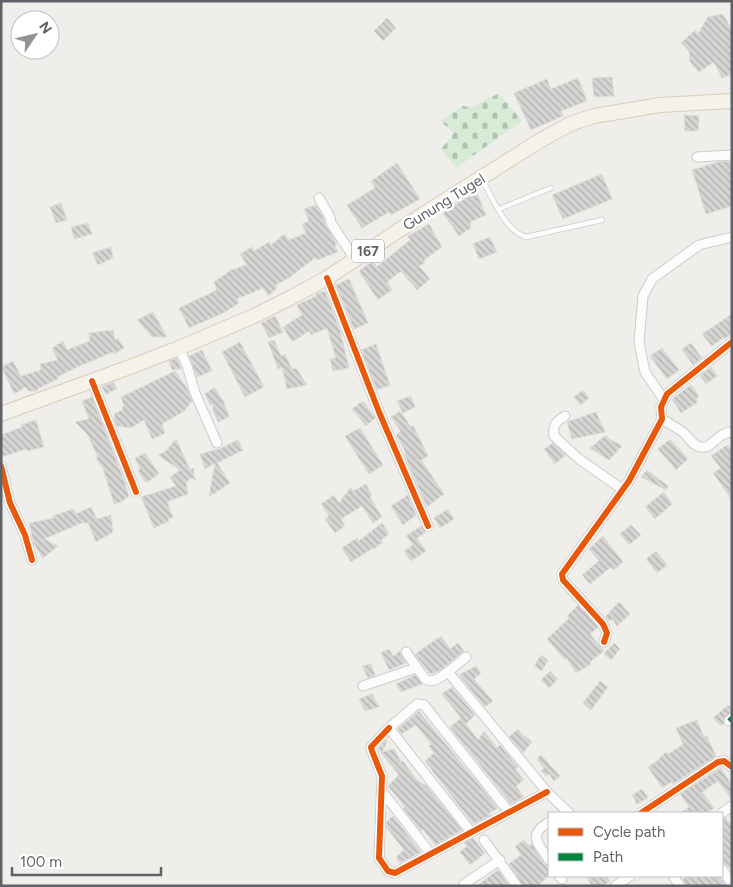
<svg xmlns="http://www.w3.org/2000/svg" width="733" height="887" font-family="Figtree,sans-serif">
<defs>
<pattern id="cemetery-stones" width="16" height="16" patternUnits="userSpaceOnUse" patternTransform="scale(1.25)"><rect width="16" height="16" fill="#d8ebd6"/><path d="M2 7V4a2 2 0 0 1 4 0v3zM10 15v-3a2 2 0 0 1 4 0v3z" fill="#b2c2b1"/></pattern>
<pattern id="building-back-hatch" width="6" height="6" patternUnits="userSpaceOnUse" patternTransform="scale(1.25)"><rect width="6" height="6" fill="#d6d5d3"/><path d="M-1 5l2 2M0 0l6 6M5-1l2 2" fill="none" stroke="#b1b0af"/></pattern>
</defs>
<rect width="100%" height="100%" fill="#efeeea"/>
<path fill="url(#cemetery-stones)" d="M499 93 522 121 456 168 441 149 454 133 440 121 462 106 472 107Z"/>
<g fill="url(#building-back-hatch)" stroke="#deddd9">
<path d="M723 14 732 30V74L722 78 714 62 699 72 690 62 689 51 681 43 695 30 698 34 708 17Z"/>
<path d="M387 18 396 28 383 41 374 31Z"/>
<path d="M612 77 614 96 594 97 592 78Z"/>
<path d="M578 78 587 101 561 111 563 116 531 130 514 93 547 79 551 89Z"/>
<path d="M684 115 699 116 698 131H685Z"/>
<path d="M732 161V206L706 214 692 170 718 162Z"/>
<path d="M397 163 420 199 391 215 389 212 362 228 347 205 375 188 371 181Z"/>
<path d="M602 174 612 199 563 219 552 195Z"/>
<path d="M477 193 486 215 470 222 471 228 459 236 443 213 466 198Z"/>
<path d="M61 203 67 220 56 223 50 207Z"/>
<path d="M316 205 324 219 326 226 335 240 337 244 335 245 338 252 317 260 316 257 290 277 276 285 277 288 268 296 263 288 237 299 239 303 225 312 189 328 179 308 217 290 214 282 231 270 247 265 240 254 252 247 254 251 269 242 271 245 284 234 289 240 306 233 302 224 309 221 304 209Z"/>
<path d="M88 223 92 234 74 239 71 227Z"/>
<path d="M429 224 442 247 424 260 425 263 419 266 430 279 417 290 401 271 387 282 392 290 378 300 360 273V270L373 261 377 267 410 240 408 236Z"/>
<path d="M490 237 497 252 479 259 473 244Z"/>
<path d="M111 247 113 258 98 265 92 253Z"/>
<path d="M349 279 368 323 354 329 336 285Z"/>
<path d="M325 291 340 330 349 368 333 371 330 359 336 358 327 328 311 335 309 331 292 342 283 327 302 315 297 305 316 296V294Z"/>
<path d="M153 312 167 337H152L137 320Z"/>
<path d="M732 314V334L724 339 723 338 712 346 702 334Z"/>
<path d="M275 316 283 332 269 338 261 323Z"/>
<path d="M113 330 115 340 118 338 124 348 114 354 113 352 75 368 57 377 58 379 37 389 38 391H28L26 387 14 394 2 367 13 361 21 376 41 370 40 364 58 360 52 348 63 341 67 350 90 341 89 333Z"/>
<path d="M274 340 281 356 285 354 292 369 296 368 307 385 287 389 282 367 278 369 268 342Z"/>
<path d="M240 342 264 387 245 397 222 352Z"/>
<path d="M691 343 702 358 693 365 682 349Z"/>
<path d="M376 344 390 385 377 390 361 350Z"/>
<path d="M662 348 679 370 667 379 650 356Z"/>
<path d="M202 350 212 371 197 377 189 356Z"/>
<path d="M177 358 181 369 172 370 169 361Z"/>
<path d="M711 367 717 376 706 384 700 376Z"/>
<path d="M175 371 187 388 192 401 184 411 162 424 165 433 152 439 144 420 131 428 117 426 114 420 115 413 123 410 122 407 124 406 121 397Z"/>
<path d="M113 382 117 389 106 394 102 387Z"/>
<path d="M691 385 699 396 696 399 698 402 681 413 672 399Z"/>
<path d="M214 387 223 400 229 417 218 422 213 411V404L210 405 205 394Z"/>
<path d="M583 390 589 398 580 405 574 397Z"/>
<path d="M411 396 415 407 403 413 397 401Z"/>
<path d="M92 397 124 480 129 496 121 502 114 504 103 468 96 458 98 457 87 434 75 422 89 419 82 401Z"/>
<path d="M361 402H364L375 418 366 426 352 409Z"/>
<path d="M400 411 411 427 413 425 428 456 421 460 444 494 427 507 404 454 406 453 396 435 401 432 391 417Z"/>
<path d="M596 412 605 432 572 439 567 422Z"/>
<path d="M36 420 44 447 27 451 26 449 1 457V435L22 427 21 425Z"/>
<path d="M360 428 383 465 369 474 345 436Z"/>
<path d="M606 435 608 438 622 446 609 460 590 448Z"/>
<path d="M176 439 190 470 194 468V477L196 481 192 478 186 482 188 494 167 502 173 517 168 519 169 521 154 528 141 497 176 486 170 477 180 470 158 455 165 452Z"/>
<path d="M670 439 688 459 676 470 658 449Z"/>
<path d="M238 440 243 450 217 463 230 483 215 493 209 496 215 463 205 469 200 454 219 449Z"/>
<path d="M553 443 566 455 555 464 544 449Z"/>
<path d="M727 445 732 450V500L713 473 721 468 711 456Z"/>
<path d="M145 453 159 474 146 483 138 471 140 469 135 458Z"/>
<path d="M647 470 668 486 666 490 641 477Z"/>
<path d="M366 484 372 496 370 497 382 517 373 523 362 506 341 519 345 526 335 533 325 519 329 516 321 504 334 495 339 503 351 487 353 491Z"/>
<path d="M664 492 672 504 655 519 645 507Z"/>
<path d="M408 495 416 515 403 525 391 506Z"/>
<path d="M91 507 97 519 111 515 113 532 96 542 88 522 85 524 84 522 44 539 58 546 43 558 34 544 29 523 54 518 53 516 73 509 76 514Z"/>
<path d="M448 509 454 519 440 528 434 518Z"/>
<path d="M382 523 389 534 381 540 383 542 374 549 373 548 351 562 342 548 357 538 359 541Z"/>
<path d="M631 525 641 535 629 545 620 534Z"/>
<path d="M421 526 426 532 417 538 426 551 411 561 404 551 413 545 406 536Z"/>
<path d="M603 536 623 562 613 570 611 567 590 584 582 575 599 561 589 549Z"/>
<path d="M656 551 667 565 657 573 646 559Z"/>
<path d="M619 602 630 614 617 626 612 619 609 621 605 617Z"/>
<path d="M578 605 598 627 590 634 604 651 590 662 591 664 576 673 567 658 565 660 547 639 569 618 567 616Z"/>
<path d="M441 636 450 649 458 643 464 651 439 671 430 674 415 654Z"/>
<path d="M614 643 620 649 611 660 604 654Z"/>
<path d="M389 649 393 656 400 651 401 655 406 663 389 670 381 653Z"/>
<path d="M541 655 548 660 542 671 534 666Z"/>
<path d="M371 664 375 675 368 678 362 666Z"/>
<path d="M476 666 481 673 474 679 493 701 485 707 459 675Z"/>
<path d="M550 671 558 679 549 688 541 680Z"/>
<path d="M415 675 422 684 401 692 396 684Z"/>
<path d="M600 681 608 687 591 710 583 703Z"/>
<path d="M452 687 475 715 466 724 478 740 484 731 497 748 500 745 518 767 515 769 524 780 516 786 524 797 520 799 511 804 450 727 461 718 442 694Z"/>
<path d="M372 694 379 707 365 711 359 699Z"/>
<path d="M728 705 732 709V712L725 717 723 720 724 724 721 726 713 718Z"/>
<path d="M419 711 498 808 488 814 491 815 473 824 425 761 434 753 429 746 431 744 416 725 402 734 398 729Z"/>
<path d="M697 720 704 737 707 736 716 756 673 784 671 782 662 788 648 767 657 761 666 752 668 754 683 744 676 728Z"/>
<path d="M518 729 524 737 525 736 532 742 523 753 509 737Z"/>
<path d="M386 740 387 742 382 752 394 749 401 762 403 761 415 778 424 785 425 784 462 830 435 845 423 829 421 831 403 808 405 807 388 786 399 775 378 749Z"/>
<path d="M541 755 560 776 554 781 549 774 546 776 541 771 544 768 537 759Z"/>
<path d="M721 768 732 786V800L718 781 702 792 714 808 707 813H680L689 807 680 794Z"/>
<path d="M642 789 648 798 637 804 632 795Z"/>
<path d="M393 816 421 852 400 863 396 857 404 850 386 827 387 821Z"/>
<path d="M726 818 732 826V872L727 865 722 862V819Z"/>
<path d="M473 838 485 853 470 865 460 852 467 846 464 843Z"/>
<path d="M524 840 529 846 532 844 544 864 549 866V875L538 886H523L509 864 521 855 515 846Z"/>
<path d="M496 871H499L509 886H477Z"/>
<path d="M586 876H606L610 881 603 886H592Z"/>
<path d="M689 876H719L726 886H686L683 879Z"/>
</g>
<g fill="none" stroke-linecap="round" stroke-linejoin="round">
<defs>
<g id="lane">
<path d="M482 180C493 198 505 231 526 237L602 220"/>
<path d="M499 209 551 188"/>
</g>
<g id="street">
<path d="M697 157 732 155"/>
<path d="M319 198 330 217 331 223 355 259"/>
<path d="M327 278 379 412 428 526"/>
<path d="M179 348 187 366 195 393 217 443"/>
<path d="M92 381 136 492"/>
<path d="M664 400 645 372 639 342 643 296 652 279 699 245 732 237"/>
<path d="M565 416C555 422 553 425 554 436L579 459 622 489"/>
<path d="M662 419 683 432 694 444 700 447H707L722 435 729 432 732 433"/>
<path d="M1 466 10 503 25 535 32 560"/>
<path d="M604 642 607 633 603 624 563 580 562 574 629 481 662 419 661 407 667 394 732 342"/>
<path d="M406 652 425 679C434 684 440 677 448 672L547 792 569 813"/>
<path d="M448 672 466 657"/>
<path d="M363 686 416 668"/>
<path d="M729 721 732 718"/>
<path d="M389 728 371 747 372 751 382 776 379 858 388 871 395 873 547 792"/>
<path d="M382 791 430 853"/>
<path d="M641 813 718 762 724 761 732 767"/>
<path d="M722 813 732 806"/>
<path d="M549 822C527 835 538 843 549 860"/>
<path d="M471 832 389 728 417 704 424 705 509 812"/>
<path d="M484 840 517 886"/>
<path d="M722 869 732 884"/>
<path d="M559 876 562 879"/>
<path d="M673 876 680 886"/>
<path d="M465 886 464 884 500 860"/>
<path d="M615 886 630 876"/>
</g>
<path id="primary" d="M1 414 130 367 179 348 254 316 292 297 327 278 422 215 541 140 570 124 594 116 660 105 732 101"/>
</defs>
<use href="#lane" stroke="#cbcccc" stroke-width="6"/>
<use href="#street" stroke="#cbcccc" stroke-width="11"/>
<use href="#primary" stroke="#d7ceb8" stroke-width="16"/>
<use href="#lane" stroke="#fdfcfc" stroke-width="4.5"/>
<use href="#street" stroke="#fdfcfc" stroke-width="9"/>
<use href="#primary" stroke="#f4f2e9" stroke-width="14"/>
<path stroke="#00873e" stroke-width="5" stroke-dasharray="10 5" stroke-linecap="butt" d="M729 721 732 718"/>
<defs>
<g id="cycleway">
<path d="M327 278 379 412 428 526"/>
<path d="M92 381 136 492"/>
<path d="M1 466 10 503 25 535 32 560"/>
<path d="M604 642 607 633 603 624 563 580 562 574 629 481 662 419 661 407 667 394 732 342"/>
<path d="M389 728 371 747 372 751 382 776 379 858 388 871 395 873 547 792"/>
<path d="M641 813 718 762 724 761 732 767"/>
</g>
</defs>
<use href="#cycleway" stroke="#fff" stroke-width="9"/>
<use href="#cycleway" stroke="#e8590c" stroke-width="6"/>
</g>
<g text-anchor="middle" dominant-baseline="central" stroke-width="5" stroke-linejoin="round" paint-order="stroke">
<rect fill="#fff" stroke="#8f9295" stroke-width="1" x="352" y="239.5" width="32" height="23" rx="4"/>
<g font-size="14" font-weight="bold" fill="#5f6368">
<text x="368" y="251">167</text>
</g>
<g font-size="15" fill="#5f6368" stroke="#fff">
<text transform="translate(444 202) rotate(-32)">Gunung Tugel</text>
</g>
</g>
<rect width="733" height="887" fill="none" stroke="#5f6368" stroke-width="5"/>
<rect x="548" y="812" width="175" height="65" fill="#ffffff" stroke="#bfc1c3"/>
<rect x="558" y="828" width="25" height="8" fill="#e8590c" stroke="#bfc1c3"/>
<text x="593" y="837" font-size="15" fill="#5f6368">Cycle path</text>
<rect x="558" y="853" width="25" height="8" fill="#00873e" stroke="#bfc1c3"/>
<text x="593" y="862" font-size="15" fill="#5f6368">Path</text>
<g transform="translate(35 35) rotate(55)"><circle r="24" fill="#ffffff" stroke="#bfc1c3"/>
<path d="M0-4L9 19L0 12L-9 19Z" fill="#919496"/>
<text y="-8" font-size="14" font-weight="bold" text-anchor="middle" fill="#5f6368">N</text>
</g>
<path d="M12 867v8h149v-8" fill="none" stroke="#5f6368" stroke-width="2.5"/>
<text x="20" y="867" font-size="15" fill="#5f6368" stroke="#ffffff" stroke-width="4" paint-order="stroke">100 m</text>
</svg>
